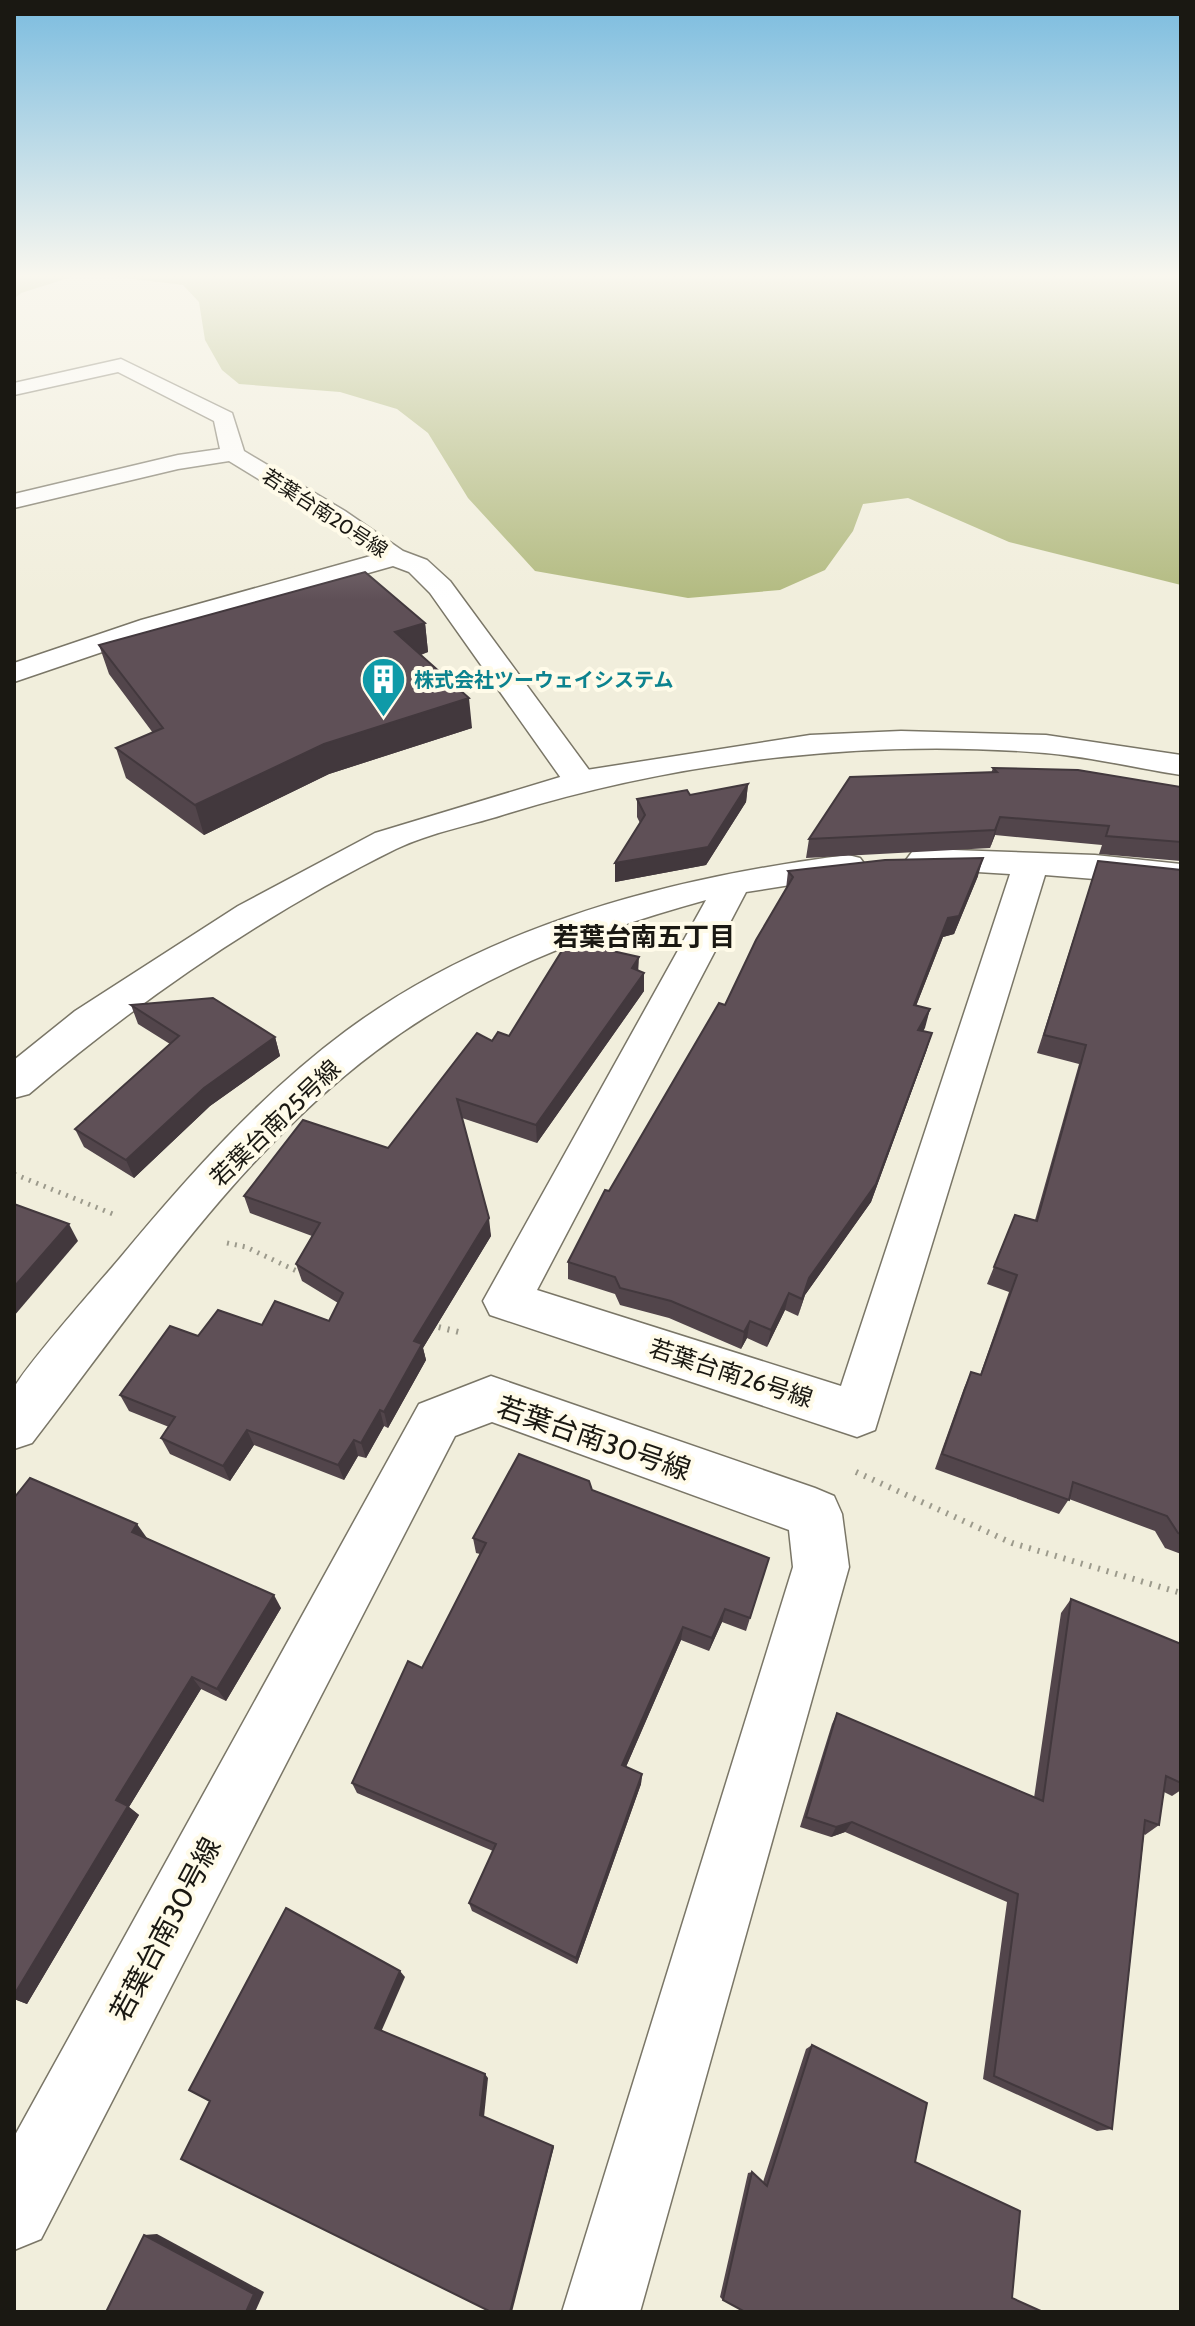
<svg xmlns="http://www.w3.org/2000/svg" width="1195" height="2326" font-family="Cabin,'Noto Sans JP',sans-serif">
<rect width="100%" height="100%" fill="#f1eedc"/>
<g fill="#b2ba80">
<path d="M14 274H81L21 293 14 299Z"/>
<path d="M93 274H1181V585L1009 542 908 498 863 504 853 531 825 570 780 590 688 598 535 571 468 498 428 433 397 409 340 392 239 384 222 370 205 340 199 302 183 285Z"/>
</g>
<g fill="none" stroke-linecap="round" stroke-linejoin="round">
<defs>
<g id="street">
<path d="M121 359 232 413 244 451 345 511 403 551 427 560 450 581 592 774 596 781 592 788 580 791 568 788 430 593 409 572 393 566 161 632 14 682V663L141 620 374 555 327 521 229 461 178 469 14 508V494L178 455 220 449 214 421 118 372 14 395V383Z"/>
<path d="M924 849 1095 855 1181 864V886L1045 875 875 1430 857 1437 490 1315 483 1301 706 900C589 932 474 977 376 1051 237 1155 137 1307 32 1443L14 1449C14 1431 10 1407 14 1389 18 1374 104 1277 120 1258 188 1176 260 1095 346 1031 490 924 673 877 848 855L860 858 866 866 860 874 746 892 537 1290 841 1386 1010 874 912 868 906 860 912 852Z"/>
<path d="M491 1376 815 1488 834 1496 842 1514 849 1567 640 2312H562L793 1567 789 1530 492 1422 455 1436 41 2239 14 2250V2137L419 1404Z"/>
</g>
<path id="secondary" d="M901 731 1046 735 1181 755V775C1136 768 1091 757 1045 753 869 738 678 761 509 813 473 825 431 832 396 849 264 914 141 999 29 1094L14 1098V1060L75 1011 238 906 375 833 580 771 810 735Z"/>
</defs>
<use href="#street" stroke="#7a7667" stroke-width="3"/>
<use href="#secondary" stroke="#7a7667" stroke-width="3"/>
<g stroke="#9c9a8c" stroke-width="5" stroke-dasharray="2 6" stroke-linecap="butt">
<path d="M14 1174 113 1214"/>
<path d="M227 1243 246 1247 303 1274"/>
</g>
<g stroke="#9c9a8c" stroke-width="6" stroke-dasharray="2 7" stroke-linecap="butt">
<path d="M430 1325 463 1333"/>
<path d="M856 1472 1012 1543 1181 1593"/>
</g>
<use href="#street" fill="#fff" fill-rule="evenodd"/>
<use href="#secondary" fill="#fff" fill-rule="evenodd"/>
</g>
<g fill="#52454b">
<path d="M425 623 428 652 421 655 472 728 329 774 204 835 126 778 116 748 153 733 109 674 99 645Z"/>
<path d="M993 768 1181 787V861L1099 854 1102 845 995 835 990 848 806 858 809 839 991 773Z"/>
<path d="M748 784 746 802 706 865 615 882V863L640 823 637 817V799L690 795Z"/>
<path d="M1098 861 1181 870V1554L1165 1548 1155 1531 1069 1499 1059 1514 935 1469 964 1388 971 1372 980 1375 1009 1292 987 1284 1015 1215 1035 1220 1079 1064 1037 1053Z"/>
<path d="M788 871 978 876 954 934 943 937 916 1006 930 1009 923 1031 932 1033 926 1052 871 1202 805 1295 798 1316 785 1310 767 1347 747 1338 741 1349 669 1318 620 1305 615 1294 568 1279V1262L609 1191 725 1005 786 889Z"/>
<path d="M638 971 644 991 537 1143 462 1118 491 1236 423 1348 426 1360 388 1428 384 1426 366 1458 358 1456 344 1480 254 1445 230 1481 170 1454 161 1438 169 1427 129 1411 120 1395 198 1336 262 1325 329 1321 338 1303 302 1281 296 1264 312 1236 250 1213 244 1196 388 1148 492 1041 509 1036Z"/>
<path d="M131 1005 275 1037 280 1056 210 1106 134 1178 84 1147 75 1129 170 1044 138 1024Z"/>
<path d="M592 1490 769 1558 746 1631 722 1622 709 1651 681 1640 626 1767 642 1774 641 1784 577 1964 472 1911 469 1903 493 1851 357 1793 352 1783 422 1668 480 1554 476 1553 473 1538Z"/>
<path d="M14 1498 147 1538 281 1608 226 1701 201 1689 129 1807 139 1815 27 2004 14 1999Z"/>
<path d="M1071 1599 1181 1644V1790L1172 1796 1164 1792 1159 1825 1145 1835 1144 1834 1112 2129 1097 2131 983 2079 1007 1902 845 1832 831 1837 800 1827 832 1724 837 1713 1034 1798 1061 1613Z"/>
<path d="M812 2045 927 2103 723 2300 720 2297 748 2173 752 2172 763 2182 806 2049Z"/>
</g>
<g fill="#42383d">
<path d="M425 623 428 652 399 661 395 632Z"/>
<path d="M469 698 472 728 329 774 204 835 195 805 324 744Z"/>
<path d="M748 784 746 802 706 865 615 882V863Z"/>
<path d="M1000 817 995 835 990 848 995 830Z"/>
<path d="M983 858 978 876 954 934 943 937 909 1024 914 1005 948 918Z"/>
<path d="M639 957 638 975 632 968Z"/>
<path d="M644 973V991L537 1143 536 1125Z"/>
<path d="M930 1009 925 1028 913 1049 918 1030Z"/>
<path d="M932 1033 926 1052 871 1202 805 1295 798 1316 809 1278Z"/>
<path d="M275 1037 280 1056 210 1106 134 1178 126 1160 204 1088Z"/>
<path d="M489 1218 491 1236 423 1348 426 1360 388 1428 384 1412 414 1341Z"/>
<path d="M69 1224 78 1241 14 1316V1287Z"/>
<path d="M789 1293 785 1310 767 1347 771 1330Z"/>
<path d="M750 1321 747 1338 741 1349 744 1332Z"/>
<path d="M380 1410 384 1426 366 1458 361 1443Z"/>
<path d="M247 1430 254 1445 230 1481 223 1466Z"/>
<path d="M354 1440 358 1456 344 1480 338 1465Z"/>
<path d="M137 1524 147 1538 132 1532Z"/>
<path d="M274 1595 281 1608 226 1701 217 1689Z"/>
<path d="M725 1609 722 1622 709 1651 712 1638Z"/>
<path d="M683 1627 681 1640 622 1776V1765Z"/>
<path d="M192 1677 201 1689 129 1807 139 1815 27 2004 14 1999V1995L116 1800Z"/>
<path d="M642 1774 641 1784 577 1964 576 1958Z"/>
<path d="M852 1822 845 1832 831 1837 836 1827Z"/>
<path d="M400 1971 405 1977 381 2032 375 2028Z"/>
<path d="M485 2074 488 2078 484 2117 480 2115Z"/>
<path d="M553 2146 554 2147 512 2312H510Z"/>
<path d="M157 2234 264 2292 255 2312H246L144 2235Z"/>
</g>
<g fill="#5f5057" stroke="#42383d" stroke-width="2">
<path d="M365 572 425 623 395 632 469 698 324 744 195 805 116 748 163 728 99 645Z"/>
<path d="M993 768 1078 770 1181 787V842L1106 836 1109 826 1000 817 995 830 809 839 850 777 997 772Z"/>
<path d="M748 784 708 847 615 863 645 815 637 799 687 790 690 795Z"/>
<path d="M983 858 959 916 948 918 914 1005 930 1009 918 1030 932 1033 876 1184 809 1278 802 1299 789 1293 771 1330 750 1321 744 1332 671 1301 620 1288 615 1277 568 1262 605 1190 609 1191 719 1003 725 1005 756 940 793 877 788 871 885 860Z"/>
<path d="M1098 861 1181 870V1534L1178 1533 1167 1516 1073 1482 1069 1500 942 1454 971 1372 981 1375 1017 1275 994 1267 1015 1215 1037 1221 1086 1045 1044 1035Z"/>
<path d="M568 941 639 957 632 968 644 973 536 1125 457 1099 489 1218 414 1341 422 1344 384 1412 380 1410 361 1443 354 1440 338 1465 247 1430 223 1466 161 1438 175 1417 120 1395 170 1326 198 1336 218 1310 262 1325 275 1301 329 1321 343 1293 296 1264 320 1223 244 1196 303 1120 388 1148 477 1033 492 1041 498 1032 509 1036Z"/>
<path d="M213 998 275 1037 204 1088 126 1160 75 1129 179 1036 131 1005Z"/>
<path d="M14 1204 69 1224 14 1287Z"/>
<path d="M519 1454 589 1481 592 1490 769 1558 750 1618 725 1609 712 1638 683 1627 622 1765 642 1774 576 1958 469 1903 496 1844 352 1783 408 1661 422 1668 486 1543 473 1538Z"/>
<path d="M30 1478 137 1524 132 1532 274 1595 217 1689 192 1677 116 1800 128 1806 14 1995V1498Z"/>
<path d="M1071 1599 1181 1644V1783L1166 1776 1159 1825 1145 1820 1112 2129 994 2076 1018 1894 852 1822 836 1827 806 1817 837 1713 1043 1801Z"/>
<path d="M286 1908 400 1971 375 2028 485 2074 480 2115 553 2146 510 2312H491L181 2159 210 2101 189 2090Z"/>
<path d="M812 2045 927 2103 915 2162 1020 2211 1012 2298 1043 2312H745L723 2300 752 2172 767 2186Z"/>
<path d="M144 2235 254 2294 246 2312H106Z"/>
</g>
<linearGradient id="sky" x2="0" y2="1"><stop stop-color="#7bbcdf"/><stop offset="0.46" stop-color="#f9f7ef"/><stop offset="1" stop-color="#f9f7ef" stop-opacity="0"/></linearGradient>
<rect width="1195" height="600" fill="url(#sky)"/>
<defs>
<symbol id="building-pin" viewBox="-11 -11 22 30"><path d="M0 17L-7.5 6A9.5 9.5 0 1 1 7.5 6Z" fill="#0f9aa8" stroke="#fffbe9"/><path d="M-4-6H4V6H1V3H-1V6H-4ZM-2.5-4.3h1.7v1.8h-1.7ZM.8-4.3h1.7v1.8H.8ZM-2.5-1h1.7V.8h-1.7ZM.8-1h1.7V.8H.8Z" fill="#fff"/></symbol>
</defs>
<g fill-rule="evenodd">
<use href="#building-pin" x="358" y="654" width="51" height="69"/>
</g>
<g text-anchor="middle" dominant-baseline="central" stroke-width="8" stroke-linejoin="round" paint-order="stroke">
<g font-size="20" fill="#1a1812" stroke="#fffbe9">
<text transform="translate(325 513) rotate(33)">若葉台南20号線</text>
</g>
<g font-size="20" font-weight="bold" fill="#0d838f" stroke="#fffbe9" text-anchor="start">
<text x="414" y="680">株式会社ツーウェイシステム</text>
</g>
<g font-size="24" fill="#1a1812" stroke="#fffbe9">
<text transform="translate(275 1123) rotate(-44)">若葉台南25号線</text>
<text transform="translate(731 1373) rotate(18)">若葉台南26号線</text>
</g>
<g font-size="26" font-weight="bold" fill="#1a1812" stroke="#fffbe9">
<text x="644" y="937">若葉台南五丁目</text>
</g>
<g font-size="28" fill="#1a1812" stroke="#fffbe9">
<text transform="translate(594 1438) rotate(19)">若葉台南30号線</text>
<text transform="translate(165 1929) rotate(-62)">若葉台南30号線</text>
</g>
</g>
<rect width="1195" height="2326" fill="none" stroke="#1a1812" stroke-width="32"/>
</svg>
